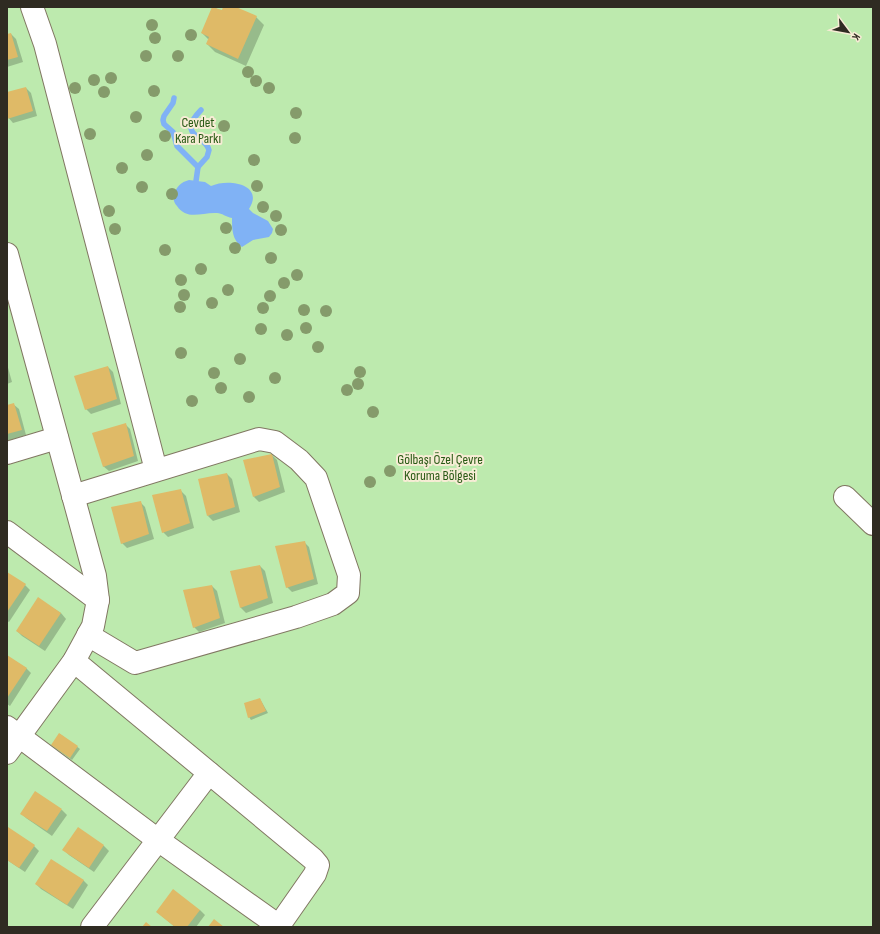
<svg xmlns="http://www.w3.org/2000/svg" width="880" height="934" font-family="'Sofia Sans Condensed',sans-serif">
<rect width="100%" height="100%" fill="#f7ecd5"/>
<rect fill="#bdeaae" x="7" y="7" width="866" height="920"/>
<path fill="#80b2f5" d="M189 180 205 182 211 186C228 178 265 184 249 209L253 213 268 221 273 229 272 233 269 237 253 240 242 247C232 240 232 229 232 218 226 217 222 213 217 213 202 212 187 221 177 206 174 203 173 199 174 195 176 187 181 182 189 180Z"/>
<g fill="#0003">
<path d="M213 7 222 11 224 7H233L256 17 264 25 246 66 215 52 207 44 209 40 202 33Z"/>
<path d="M11 34 16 39 23 62 7 67V35Z"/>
<path d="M26 88 31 93 37 116 13 123 7 116V93Z"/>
<path d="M7 364 12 382 7 384Z"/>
<path d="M108 367 113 372 121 404 91 414 86 409Z"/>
<path d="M13 404 19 409 26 435 7 441V406Z"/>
<path d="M125 424 130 429 138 461 109 471 103 466Z"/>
<path d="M272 455 277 460 285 492 259 502 254 497Z"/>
<path d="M227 474 232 479 240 512 213 521 208 516Z"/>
<path d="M181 491 186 496 194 528 168 537 163 532Z"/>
<path d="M140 502 145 507 154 539 127 548 122 543Z"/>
<path d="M304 542 309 547 318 584 292 592 287 587Z"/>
<path d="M260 566 265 571 273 603 246 613 241 608 232 572Z"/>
<path d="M7 573 25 585 30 590 9 622 7 621Z"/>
<path d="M212 586 217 591 225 623 199 632 194 627Z"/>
<path d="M38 599 61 613 66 619 45 651 22 636 17 631Z"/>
<path d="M7 656 26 668 31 673 10 706 7 704Z"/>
<path d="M260 699 268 713 251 720 249 717Z"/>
<path d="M60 734 80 749 72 760 54 747Z"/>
<path d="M62 810 67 815 52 836 26 818 21 813Z"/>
<path d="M78 829 104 846 109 851 94 872 69 855 64 850Z"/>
<path d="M7 831 34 846 39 851 25 872 7 860Z"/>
<path d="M83 880 88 885 73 909 41 889 36 884Z"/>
<path d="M200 910 205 915 196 927H175L157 912Z"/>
</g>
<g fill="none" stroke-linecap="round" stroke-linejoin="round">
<g stroke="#80b2f5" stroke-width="5.5">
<path d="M174 98 173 103 164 116 163 120 164 124 173 132 177 146 198 167"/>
<path d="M196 181 198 167 207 157 209 150C206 137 184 136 193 120 195 117 198 113 201 110"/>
</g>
</g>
<g fill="#dfba67">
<path d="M212 7 222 10 223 7H236L257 16 238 59 206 44 209 37 201 33Z"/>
<path d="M11 33 18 57 7 60V34Z"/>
<path d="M26 87 33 111 7 119V92Z"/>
<path d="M108 366 117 399 85 410 74 376Z"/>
<path d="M14 403 22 430 7 434V405Z"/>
<path d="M126 423 134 456 103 467 92 433Z"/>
<path d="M272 454 280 487 253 497 243 460Z"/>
<path d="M227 473 235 507 207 516 198 479Z"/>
<path d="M181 489 190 523 162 533 152 495Z"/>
<path d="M141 501 149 534 121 544 111 507Z"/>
<path d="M305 541 314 579 286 588 275 546Z"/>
<path d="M260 565 268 598 240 608 230 571Z"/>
<path d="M7 572 26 584 7 612Z"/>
<path d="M212 585 220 618 193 628 183 590Z"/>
<path d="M38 597 61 613 39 646 16 631Z"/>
<path d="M7 655 27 668 7 698Z"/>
<path d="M260 698 266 711 248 718 244 703Z"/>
<path d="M59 733 78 746 70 758 51 745Z"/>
<path d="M35 791 62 809 47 831 20 814Z"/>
<path d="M8 827 35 845 19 868 7 860V829Z"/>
<path d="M78 827 104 845 89 868 62 850Z"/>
<path d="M51 859 84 880 67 905 35 884Z"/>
<path d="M173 889 200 910 187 927H175L156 912Z"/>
<path d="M214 919 224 927H208Z"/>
<path d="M146 922 152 927H142Z"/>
</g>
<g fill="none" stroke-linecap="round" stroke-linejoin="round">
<defs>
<g id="minor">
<path d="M32 7 45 44 156 470"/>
<path d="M7 254 95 576 98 600 93 626 74 661 7 753"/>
<path d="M7 453 57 438"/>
<path d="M73 496 259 439 275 442 299 460 316 478 349 575 348 593 333 604 296 617 135 663 88 635"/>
<path d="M845 497 873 524"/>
<path d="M7 532 98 600"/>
<path d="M74 661 313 859 318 865 315 874 278 927"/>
<path d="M7 727 158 840 279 926"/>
<path d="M92 927 209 773"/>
</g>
</defs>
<use href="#minor" stroke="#817762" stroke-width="24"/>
<use href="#minor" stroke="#fff" stroke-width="22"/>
</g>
<g fill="#859b6b">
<circle cx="152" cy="25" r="6"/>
<circle cx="191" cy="35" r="6"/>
<circle cx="155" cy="38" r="6"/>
<circle cx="146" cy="56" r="6"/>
<circle cx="178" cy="56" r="6"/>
<circle cx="248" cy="72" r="6"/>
<circle cx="111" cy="78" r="6"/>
<circle cx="94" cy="80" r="6"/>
<circle cx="256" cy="81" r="6"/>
<circle cx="75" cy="88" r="6"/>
<circle cx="269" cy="88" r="6"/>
<circle cx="154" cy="91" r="6"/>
<circle cx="104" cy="92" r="6"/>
<circle cx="296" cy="113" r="6"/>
<circle cx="136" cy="117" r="6"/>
<circle cx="224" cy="126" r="6"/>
<circle cx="90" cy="134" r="6"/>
<circle cx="165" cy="136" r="6"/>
<circle cx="295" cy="138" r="6"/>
<circle cx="147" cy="155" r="6"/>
<circle cx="254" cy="160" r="6"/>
<circle cx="122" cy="168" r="6"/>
<circle cx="257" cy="186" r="6"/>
<circle cx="142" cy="187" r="6"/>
<circle cx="172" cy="194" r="6"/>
<circle cx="263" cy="207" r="6"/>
<circle cx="109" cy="211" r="6"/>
<circle cx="276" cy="216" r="6"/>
<circle cx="226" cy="228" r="6"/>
<circle cx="115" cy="229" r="6"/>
<circle cx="281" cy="230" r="6"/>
<circle cx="235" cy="248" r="6"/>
<circle cx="165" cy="250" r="6"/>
<circle cx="271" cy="258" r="6"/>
<circle cx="201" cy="269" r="6"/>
<circle cx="297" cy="275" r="6"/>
<circle cx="181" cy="280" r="6"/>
<circle cx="284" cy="283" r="6"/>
<circle cx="228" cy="290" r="6"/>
<circle cx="184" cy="295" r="6"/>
<circle cx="270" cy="296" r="6"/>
<circle cx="212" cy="303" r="6"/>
<circle cx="180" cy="307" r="6"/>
<circle cx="263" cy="308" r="6"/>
<circle cx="304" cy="310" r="6"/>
<circle cx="326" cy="311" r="6"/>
<circle cx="306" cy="328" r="6"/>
<circle cx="261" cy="329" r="6"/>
<circle cx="287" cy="335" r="6"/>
<circle cx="318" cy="347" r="6"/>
<circle cx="181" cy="353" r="6"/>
<circle cx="240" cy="359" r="6"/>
<circle cx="360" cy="372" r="6"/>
<circle cx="214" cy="373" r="6"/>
<circle cx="275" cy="378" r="6"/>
<circle cx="358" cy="384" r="6"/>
<circle cx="221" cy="388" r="6"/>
<circle cx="347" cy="390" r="6"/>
<circle cx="249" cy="397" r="6"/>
<circle cx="192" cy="401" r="6"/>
<circle cx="373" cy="412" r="6"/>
<circle cx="390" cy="471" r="6"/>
<circle cx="370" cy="482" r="6"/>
</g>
<g text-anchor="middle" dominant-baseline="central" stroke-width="4" stroke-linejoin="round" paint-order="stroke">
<g font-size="14" fill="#285914" stroke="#f7ecd5">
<text x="198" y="122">Cevdet<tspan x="198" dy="16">Kara Parkı</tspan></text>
<text x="440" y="459">Gölbaşı Özel Çevre<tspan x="440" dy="16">Koruma Bölgesi</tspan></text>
</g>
</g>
<rect width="880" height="934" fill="none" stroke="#2f2b22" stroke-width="16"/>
<g transform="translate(848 32) rotate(122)" stroke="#f7ecd5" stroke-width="3" paint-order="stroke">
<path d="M0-3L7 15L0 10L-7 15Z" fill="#2f2b22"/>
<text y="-6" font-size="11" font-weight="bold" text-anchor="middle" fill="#2f2b22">K</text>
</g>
</svg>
